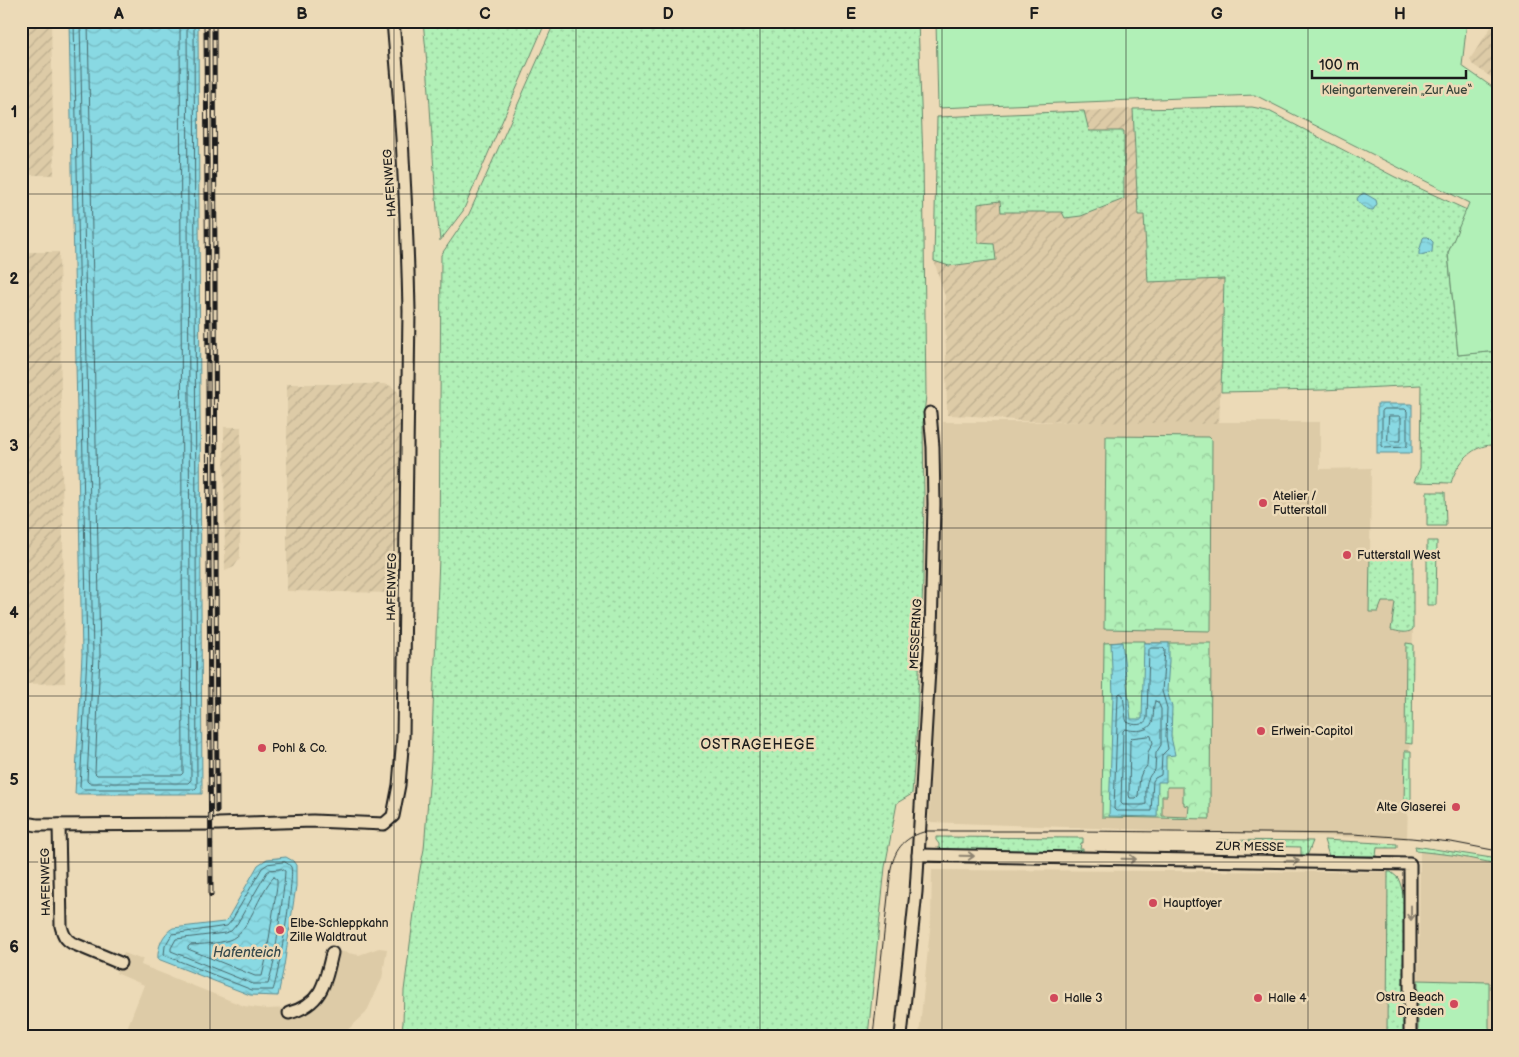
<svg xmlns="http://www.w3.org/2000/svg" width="1519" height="1057" font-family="'Balsamiq Sans',sans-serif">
<defs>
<pattern id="industrial-furrows" width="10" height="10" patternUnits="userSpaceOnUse" patternTransform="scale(1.25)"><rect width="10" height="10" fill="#ddcba7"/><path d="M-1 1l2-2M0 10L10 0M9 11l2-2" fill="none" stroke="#bdae8f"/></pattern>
<pattern id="grass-dots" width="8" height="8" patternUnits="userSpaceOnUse" patternTransform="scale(1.25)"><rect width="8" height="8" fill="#b1f0b7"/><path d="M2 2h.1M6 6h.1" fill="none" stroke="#98cd9d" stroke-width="1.8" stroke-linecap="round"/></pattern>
<pattern id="park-crowns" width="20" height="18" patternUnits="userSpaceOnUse" patternTransform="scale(1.25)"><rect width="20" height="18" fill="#b1f0b7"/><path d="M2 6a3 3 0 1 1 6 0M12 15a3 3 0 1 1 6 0" fill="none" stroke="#98cd9d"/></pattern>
<pattern id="water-waves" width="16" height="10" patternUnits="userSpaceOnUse" patternTransform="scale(1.25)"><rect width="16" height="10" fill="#89d9e3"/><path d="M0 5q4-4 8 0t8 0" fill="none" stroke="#76bac2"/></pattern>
</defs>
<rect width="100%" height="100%" fill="#ecdab7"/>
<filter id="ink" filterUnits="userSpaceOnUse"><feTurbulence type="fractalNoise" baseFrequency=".02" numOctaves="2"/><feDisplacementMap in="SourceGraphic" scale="10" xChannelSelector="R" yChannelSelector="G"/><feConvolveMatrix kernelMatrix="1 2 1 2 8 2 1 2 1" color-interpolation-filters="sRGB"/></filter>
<g filter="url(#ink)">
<g fill="#ddcba7">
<path d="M943 422H1320V469L1371 468 1370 556 1413 557V629L1407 839 929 822Z"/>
<path d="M1420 851 1452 855 1498 864V1036H1418Z"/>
<path d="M932 870 1388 872 1387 1036H919L931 920Z"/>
<path d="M379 948 387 949 382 979 366 1013 341 1036H124L144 985 116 973 124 953 140 959 143 958 141 965 244 1006 266 1009 289 1008 291 1019 310 1010 322 1000 330 984 337 951 359 955Z"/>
</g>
<g fill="url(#industrial-furrows)">
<path d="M21 21H51L54 175H21Z"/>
<path d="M1495 21H1498V82L1472 64 1470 59Z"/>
<path d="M1133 109 1138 214 1175 215 1225 261 1219 424 1023 421 975 416 947 415 945 296 934 261 937 117Z"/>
<path d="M25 222 24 252H59L65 683 21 684V223Z"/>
<path d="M287 384H384L391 386 398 392 400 400 398 593 287 591Z"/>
<path d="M224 427H241L240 558 234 567 225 571Z"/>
</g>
<g fill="url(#grass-dots)" stroke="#66866a">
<path d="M423 21H546L463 211 440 241C432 168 431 94 423 21Z"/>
<path d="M555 21H918L923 159 926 395 923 425 924 494 923 582 916 740 912 794 897 803 885 867 868 1036H401L403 1023 404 991 419 874 424 849 431 761 439 558 441 255 469 214Z"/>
<path d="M1252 107 1267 110 1395 177 1467 210 1448 253 1458 355 1498 351V439L1497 445C1473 443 1457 463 1451 483L1414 482 1420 468 1421 385 1323 390 1221 392 1224 279 1148 282 1144 215H1138L1133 109Z"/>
<path d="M1084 111 1089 131H1124V199L1081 216 1065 218 1062 212H1001L1000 201 978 204V243L994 244 996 260 949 266 934 261 937 117Z"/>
<path d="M1427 492H1445L1446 526H1427Z"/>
<path d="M1427 541H1437L1436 605H1427Z"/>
<path d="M1370 556 1413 557V629C1407 635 1398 631 1391 630L1395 602H1382L1378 612H1369Z"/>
<path d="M1406 643 1413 644 1412 744 1405 743Z"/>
<path d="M1405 751H1411V801L1404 802Z"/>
<path d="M936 837 1083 838V843H1081L1080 849H1083V853L961 852 954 850 939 849V844L936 840Z"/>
<path d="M1219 840 1313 841 1307 856 1301 855V847L1262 846V842H1248V846H1219Z"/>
<path d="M1324 840 1397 844V848H1377L1376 856H1329Z"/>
<path d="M1415 846 1498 859V864L1452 855 1416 851Z"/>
<path d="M1388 872H1391L1398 878 1400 883 1405 900V1036H1387Z"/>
</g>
<g fill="url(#park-crowns)" stroke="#66866a" fill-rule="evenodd">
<path d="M1106 436 1209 437 1212 440 1211 631 1104 629Z"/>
<path d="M1122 641H1145V643H1211L1210 819 1102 817 1104 643 1122 642ZM1167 787H1183V802H1184V805L1189 806 1188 817 1162 816V796H1167Z"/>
</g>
<g fill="#b1f0b7" stroke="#66866a">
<path d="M936 21H1467L1462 66 1498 91V351L1458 355 1448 253 1469 203 1255 95 938 108Z"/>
<path d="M1418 980 1489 982V1027L1492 1036H1418Z"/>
</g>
<g fill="url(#water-waves)" stroke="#5d8d93">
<path d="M69 21H198L202 794H75L82 655Z"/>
<path d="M1364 193 1376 200 1377 204 1373 210C1367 210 1359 205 1357 199L1359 196Z"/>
<path d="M1424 237H1428L1433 242 1432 252 1421 255H1419V252L1423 238Z"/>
<rect x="1377" y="404" width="35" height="49"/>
<path d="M1122 642 1131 719H1142L1144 643H1169V661L1167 691 1172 707 1171 737 1175 755 1166 756V782H1158L1157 817 1109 816 1113 696 1111 643Z"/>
<path d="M286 857 293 861 296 865V886L284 966 278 996 250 995 158 959C157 948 163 933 173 928L224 922 228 918 258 865 267 859Z"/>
</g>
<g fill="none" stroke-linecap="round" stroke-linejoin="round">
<g stroke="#48686c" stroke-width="1">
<path d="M74 21 87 655 80 787 83 789H195L197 787 194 21"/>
<path d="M80 21 93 655 87 781 89 783H188L191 780 187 21"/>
<path d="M88 21 100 655 95 773 97 775H181L183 773 180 21"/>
<path d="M1384 409H1405L1407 411V445L1406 447 1385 448 1382 446V412Z"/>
<path d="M1389 416H1399L1401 417V439L1400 441H1391L1388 440Z"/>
<path d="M1151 648H1163L1165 650 1162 691 1167 708 1166 737 1168 749 1162 755 1161 775 1155 778 1153 781 1151 811H1116L1114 809 1118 695 1120 693 1123 695 1126 719 1127 722C1134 726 1145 726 1147 718L1149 650Z"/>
<path d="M1155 701 1158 702 1161 709V745L1156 753 1155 770C1144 779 1146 791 1146 804L1144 805H1123L1121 803 1123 731 1125 729C1136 732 1152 732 1153 718 1154 712 1153 706 1155 701Z"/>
<path d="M1151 736 1153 743 1148 752 1147 766 1142 772 1140 777 1138 796 1136 798H1130L1129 795 1130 740 1132 738Z"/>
<path d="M285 862C288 864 289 864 291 867 295 876 278 978 273 990H252L164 955 165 946 172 934 227 926 232 920 262 868 268 864Z"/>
<path d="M282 869 285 871 284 886 274 962 268 984H253L171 951V948L176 939 225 933 231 931 237 924 267 872 270 870Z"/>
<path d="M274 877 277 879V886L266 959 262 976H255L188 949V947L190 945C202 944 217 944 229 940 249 934 259 891 274 877Z"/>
</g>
<defs>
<g id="minor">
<path d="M21 822 37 825 218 824 313 821 384 824 393 816 399 785 403 737 409 311C407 215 402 118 393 21"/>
<path d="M59 825 61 926C63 934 65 939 72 943L120 963"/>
<path d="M918 855 1410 864V1036"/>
<path d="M289 1013C322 1004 325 983 332 953"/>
<path d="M901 1036 916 892 931 635 934 504 933 447 930 413"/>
</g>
</defs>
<use href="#minor" stroke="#1c1c1c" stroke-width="15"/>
<use href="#minor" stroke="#ecdab7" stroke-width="11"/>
<path stroke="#1c1c1c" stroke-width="1" d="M873 1036 891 868C896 847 905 837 927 831H1080L1353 834 1411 838 1451 842 1498 851"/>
<defs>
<g id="rail">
<path d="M206 21 211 895"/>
<path d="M214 21 217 811"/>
</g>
</defs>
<use href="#rail" stroke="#1c1c1c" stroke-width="5"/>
<use href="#rail" stroke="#ecdab7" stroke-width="3" stroke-dasharray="9" stroke-linecap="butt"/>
</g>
<defs><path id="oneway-shaft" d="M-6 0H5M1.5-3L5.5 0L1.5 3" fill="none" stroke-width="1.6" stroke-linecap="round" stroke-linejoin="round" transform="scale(1.25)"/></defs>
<g stroke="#8e8471">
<use href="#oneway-shaft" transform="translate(967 856) rotate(1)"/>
<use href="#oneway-shaft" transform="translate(1129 859) rotate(1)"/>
<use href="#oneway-shaft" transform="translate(1292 861) rotate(1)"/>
<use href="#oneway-shaft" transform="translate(1411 913) rotate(90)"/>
</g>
</g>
<path fill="none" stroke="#1c1c1c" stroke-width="1" stroke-opacity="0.55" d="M210 21V1036M394 21V1036M576 21V1036M760 21V1036M942 21V1036M1126 21V1036M1308 21V1036M21 194H1498M21 362H1498M21 528H1498M21 696H1498M21 862H1498"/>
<g fill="#d1495b" stroke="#ecdab7" stroke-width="2">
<circle cx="1263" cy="503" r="5"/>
<circle cx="1347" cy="555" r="5"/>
<circle cx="1261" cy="731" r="5"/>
<circle cx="262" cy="748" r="5"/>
<circle cx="1456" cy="807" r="5"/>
<circle cx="1153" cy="903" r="5"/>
<circle cx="280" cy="930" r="5"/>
<circle cx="1054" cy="998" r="5"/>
<circle cx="1258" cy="998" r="5"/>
<circle cx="1454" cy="1004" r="5"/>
</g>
<g text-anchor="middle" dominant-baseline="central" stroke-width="5" stroke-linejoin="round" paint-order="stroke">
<g font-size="12" fill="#3a463b" stroke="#ecdab7">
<text x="1397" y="90">Kleingartenverein „Zur Aue“</text>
</g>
<g font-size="12" fill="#1c1c1c" stroke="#ecdab7">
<text transform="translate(390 183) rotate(-94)">HAFENWEG</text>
<text transform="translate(392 587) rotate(-89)">HAFENWEG</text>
<text transform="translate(916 634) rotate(-87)">MESSERING</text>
<text transform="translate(1250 847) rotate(1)">ZUR MESSE</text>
<text transform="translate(46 882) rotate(-91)">HAFENWEG</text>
</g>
<g font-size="12" fill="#1c1c1c" stroke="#ecdab7" text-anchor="start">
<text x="1273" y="496">Atelier /<tspan x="1273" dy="14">Futterstall</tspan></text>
<text x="1357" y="555">Futterstall West</text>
<text x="1271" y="731">Erlwein-Capitol</text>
<text x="272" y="748">Pohl &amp; Co.</text>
<text x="1446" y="807" text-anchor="end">Alte Glaserei</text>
<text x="1163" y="903">Hauptfoyer</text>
<text x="290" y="923">Elbe-Schleppkahn<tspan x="290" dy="14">Zille Waldtraut</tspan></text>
<text x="1444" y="997" text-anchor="end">Ostra Beach<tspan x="1444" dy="14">Dresden</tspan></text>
<text x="1064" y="998">Halle 3</text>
<text x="1268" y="998">Halle 4</text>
</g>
<g font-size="14" letter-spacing="1" fill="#1c1c1c" stroke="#ecdab7">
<text x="758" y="744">OSTRAGEHEGE</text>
</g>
<g font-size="14" font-style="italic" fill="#374b4e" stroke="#ecdab7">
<text x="247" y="952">Hafenteich</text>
</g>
</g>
<rect width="1519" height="1057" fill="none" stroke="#ecdab7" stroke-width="55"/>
<path d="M1312 70v8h154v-8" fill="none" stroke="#1c1c1c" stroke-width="2.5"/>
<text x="1319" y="70" font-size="15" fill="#1c1c1c" stroke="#ecdab7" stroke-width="4" paint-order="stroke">100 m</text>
<rect x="28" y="28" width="1464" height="1002" fill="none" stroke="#1c1c1c" stroke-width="2"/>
<g font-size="16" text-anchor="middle" font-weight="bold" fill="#1c1c1c">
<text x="119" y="19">A</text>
<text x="302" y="19">B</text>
<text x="485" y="19">C</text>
<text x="668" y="19">D</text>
<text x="851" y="19">E</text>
<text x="1034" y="19">F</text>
<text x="1217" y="19">G</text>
<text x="1400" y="19">H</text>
<text x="14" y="117">1</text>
<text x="14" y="284">2</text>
<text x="14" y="451">3</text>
<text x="14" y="618">4</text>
<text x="14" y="785">5</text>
<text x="14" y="952">6</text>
</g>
</svg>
